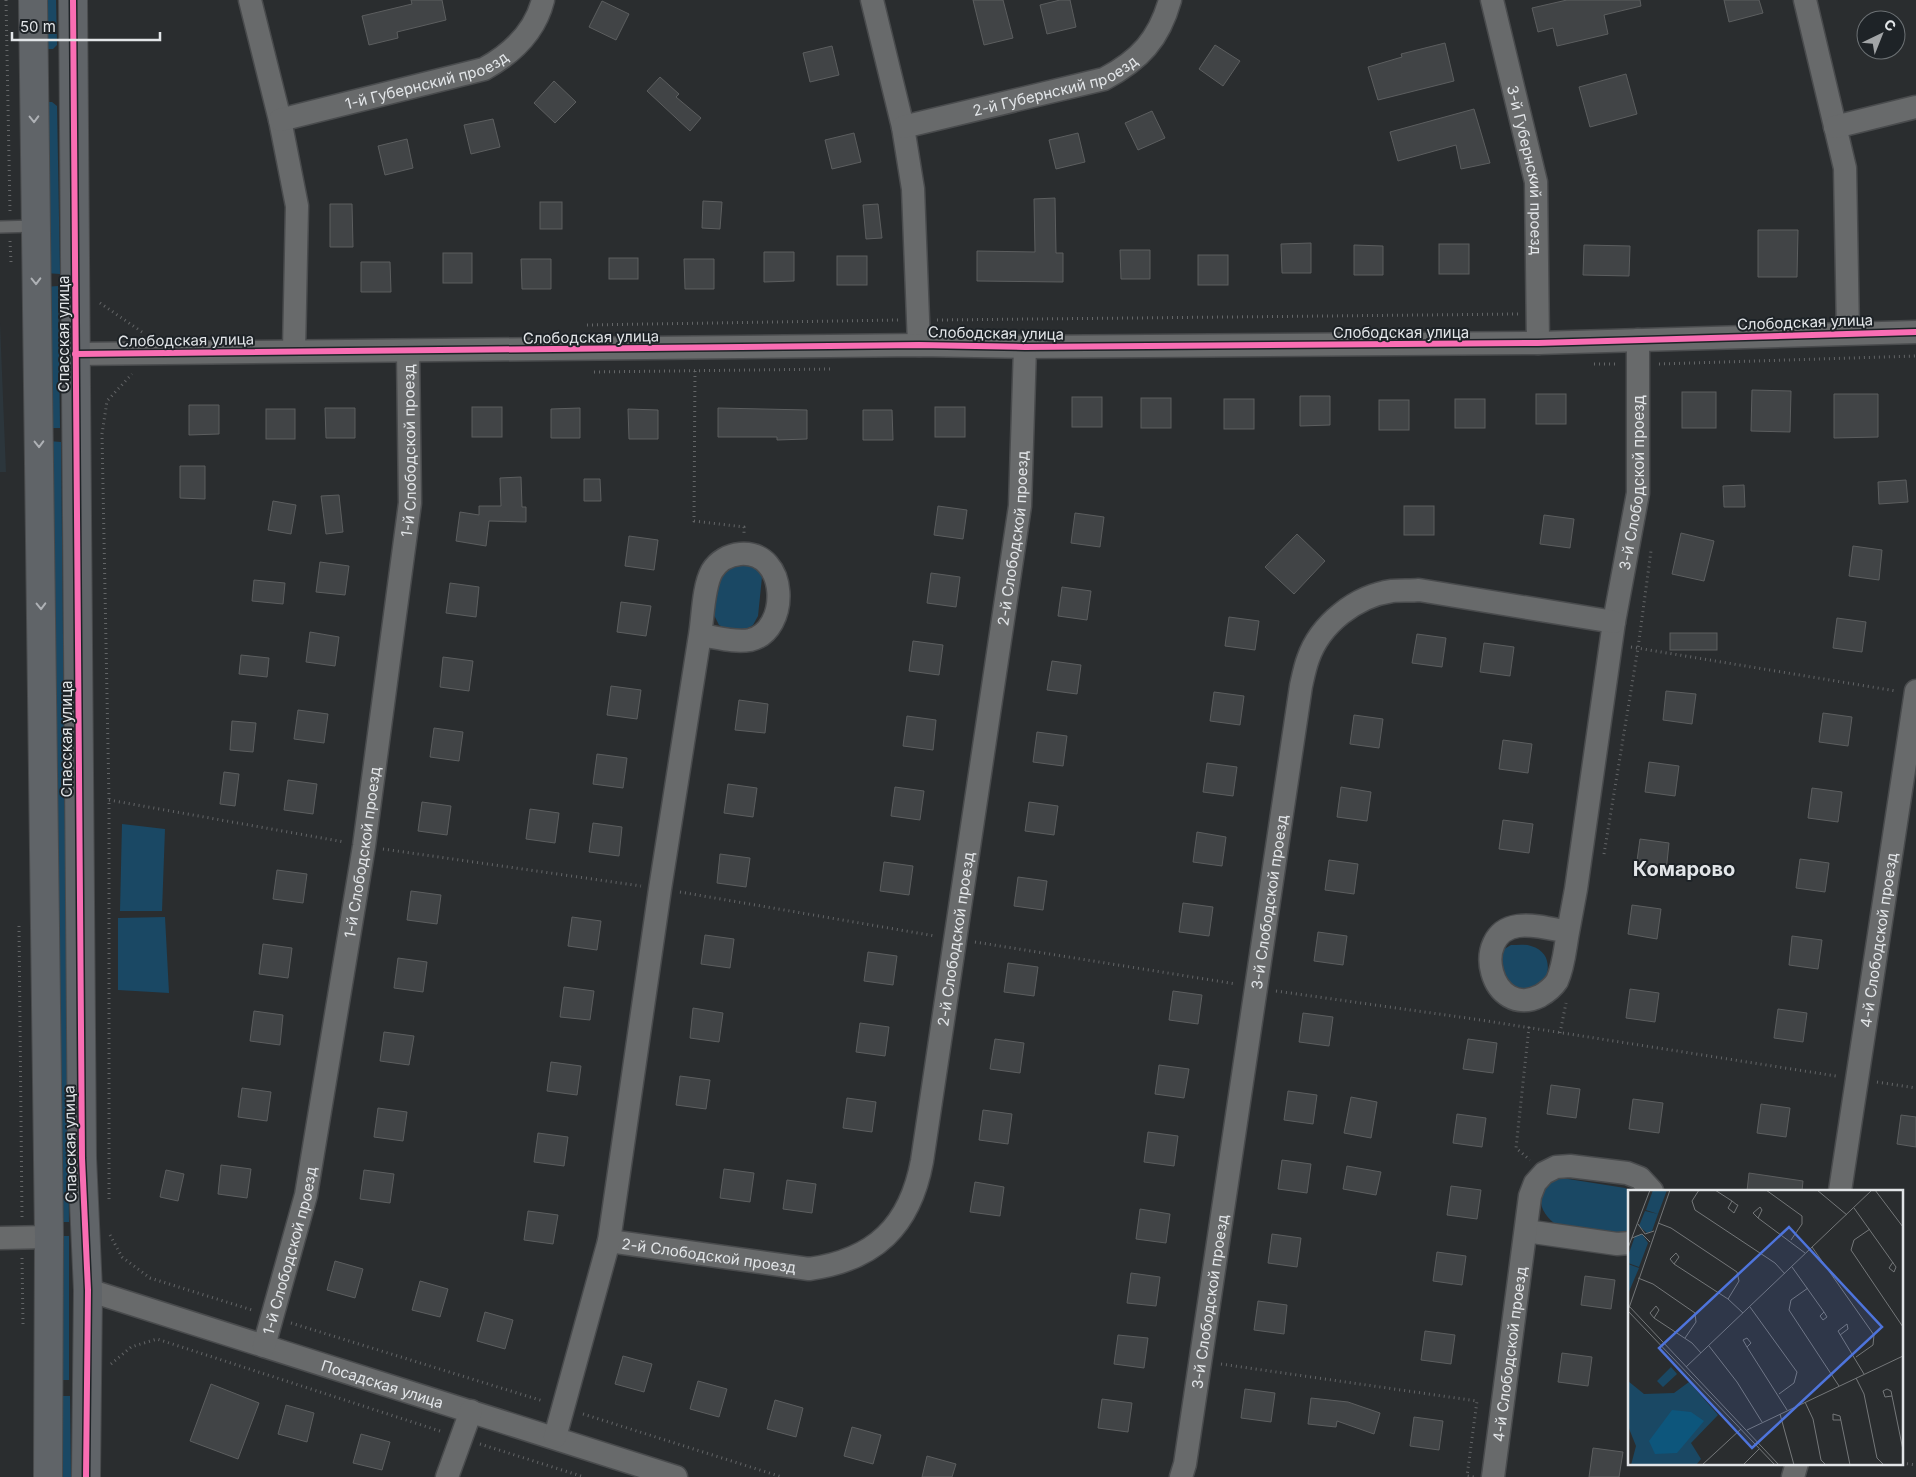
<svg xmlns="http://www.w3.org/2000/svg" width="1916" height="1477" font-family="Inter,sans-serif">
<rect width="100%" height="100%" fill="#2a2d2f"/>
<path fill="#2c363c" d="M0 323 6 472H0Z"/>
<g fill="#1a4864">
<path d="M44 0H56L57 45 53 49H48L44 45Z"/>
<path d="M48 102H52L57 106 60 274 45 273Z"/>
<path d="M58 286 60 428H47L44 287Z"/>
<path d="M48 441 61 442 69 1222H56Z"/>
<path d="M735 560 755 566 762 577 758 616 753 625 743 631H731L719 625 713 613 717 578Z"/>
<path d="M122 824 165 829 162 911H120Z"/>
<path d="M165 917 169 993 118 990V918Z"/>
<path d="M1511 945C1517 945 1525 944 1531 946 1551 952 1550 969 1544 985L1519 990 1497 976 1501 951Z"/>
<path d="M1562 1178 1625 1188 1631 1191 1630 1232 1620 1234 1554 1223C1534 1207 1537 1185 1562 1178Z"/>
<rect x="57" y="1236" width="12" height="144"/>
<path d="M57 1396H70L71 1477H58Z"/>
</g>
<g fill="#414446" stroke="#5c5e5f">
<path d="M411 0H442L446 20 397 32 398 38 369 45 362 16 412 4Z"/>
<path d="M973 0H1003L1013 38 984 45Z"/>
<path d="M1060 0H1070L1076 27 1047 34 1040 5Z"/>
<path d="M1567 0H1640L1641 6 1604 15 1608 34 1557 46 1553 28 1538 32 1532 8Z"/>
<path d="M1724 0H1759L1763 13 1729 22Z"/>
<path d="M602 1 629 14 616 40 589 27Z"/>
<path d="M1445 43 1454 81 1378 100 1368 67 1402 57 1401 54Z"/>
<path d="M1215 45 1240 61 1223 86 1199 69Z"/>
<path d="M832 46 839 75 810 82 803 53Z"/>
<path d="M1626 74 1637 114 1590 127 1579 87Z"/>
<path d="M660 77 679 94 676 97 701 118 690 131 647 91Z"/>
<path d="M554 81 576 102 555 123 534 103Z"/>
<path d="M1474 109 1490 163 1461 169 1456 145 1398 161 1390 132Z"/>
<path d="M1152 111 1165 138 1138 150 1125 123Z"/>
<path d="M493 119 500 147 471 154 464 125Z"/>
<path d="M854 133 861 162 832 169 825 140Z"/>
<path d="M1078 133 1085 162 1056 169 1049 140Z"/>
<path d="M407 139 413 168 385 175 378 146Z"/>
<path d="M1055 198 1056 253H1063V282L977 281V251L1035 252 1034 199Z"/>
<path d="M703 201 722 202 720 229 702 228Z"/>
<rect x="540" y="202" width="22" height="27"/>
<path d="M330 204H352L353 247H330Z"/>
<path d="M878 204 882 238 866 239 863 205Z"/>
<path d="M1758 230H1798L1797 277H1758Z"/>
<path d="M1311 243V273H1282L1281 244Z"/>
<rect x="1439" y="244" width="30" height="30"/>
<path d="M1354 245 1383 246V275H1354Z"/>
<path d="M1584 245 1630 246 1629 276 1583 275Z"/>
<path d="M1120 250H1150V279H1121Z"/>
<path d="M764 252H794V281L764 282Z"/>
<rect x="443" y="253" width="29" height="30"/>
<rect x="1198" y="255" width="30" height="30"/>
<rect x="837" y="256" width="30" height="29"/>
<rect x="609" y="258" width="29" height="21"/>
<path d="M521 259H551V289H522Z"/>
<path d="M684 259H714V289H685Z"/>
<path d="M361 262H390L391 292H361Z"/>
<path d="M1752 390 1791 391 1790 432 1751 431Z"/>
<rect x="1682" y="392" width="34" height="36"/>
<rect x="1536" y="394" width="30" height="30"/>
<path d="M1834 394H1878V437L1834 438Z"/>
<path d="M1300 396H1330V425L1300 426Z"/>
<rect x="1072" y="397" width="30" height="30"/>
<rect x="1141" y="398" width="30" height="30"/>
<rect x="1224" y="399" width="30" height="30"/>
<rect x="1455" y="399" width="30" height="29"/>
<rect x="1379" y="400" width="30" height="30"/>
<path d="M189 405H219V434L189 435Z"/>
<rect x="472" y="407" width="30" height="30"/>
<rect x="935" y="407" width="30" height="30"/>
<path d="M325 408H355V438H326Z"/>
<path d="M580 408V438H551V409Z"/>
<path d="M718 408 807 410V439L777 440V437H718Z"/>
<rect x="266" y="409" width="29" height="30"/>
<path d="M628 409 658 410V439H629Z"/>
<path d="M863 410H892L893 440H863Z"/>
<path d="M180 466H205V499L180 498Z"/>
<path d="M521 477 522 507H526V522L489 521 486 546 456 541 460 512 479 515V506H501L500 478Z"/>
<path d="M584 479H600L601 501H584Z"/>
<path d="M1906 480 1908 502 1879 504 1878 482Z"/>
<path d="M1744 485 1745 507H1724L1723 486Z"/>
<path d="M339 495 343 532 326 534 321 496Z"/>
<path d="M273 501 296 505 291 534 268 530Z"/>
<path d="M938 506 967 510 963 539 934 535Z"/>
<rect x="1404" y="506" width="30" height="29"/>
<path d="M1075 513 1104 517 1100 547 1071 543Z"/>
<path d="M1544 515 1574 519 1570 548 1540 544Z"/>
<path d="M1681 533 1714 541 1704 581 1672 574Z"/>
<path d="M1297 534 1325 561 1294 594 1265 567Z"/>
<path d="M629 536 658 540 654 570 625 566Z"/>
<path d="M1853 546 1882 550 1879 580 1849 576Z"/>
<path d="M320 562 349 566 345 595 316 592Z"/>
<path d="M931 573 960 577 956 607 927 603Z"/>
<path d="M254 580 285 583 283 604 252 601Z"/>
<path d="M450 583 479 587 476 617 446 613Z"/>
<path d="M1062 587 1091 591 1087 620 1058 616Z"/>
<path d="M621 602 651 606 646 636 617 632Z"/>
<path d="M1229 617 1259 621 1255 650 1225 646Z"/>
<path d="M1837 618 1866 622 1862 652 1833 648Z"/>
<path d="M310 632 339 637 335 666 306 662Z"/>
<rect x="1670" y="633" width="47" height="17"/>
<path d="M1417 634 1446 638 1442 667 1412 663Z"/>
<path d="M913 641 943 645 939 675 909 671Z"/>
<path d="M1484 643 1514 647 1510 676 1480 672Z"/>
<path d="M241 655 269 658 267 677 239 674Z"/>
<path d="M443 657 473 661 469 691 440 687Z"/>
<path d="M1052 661 1081 665 1077 694 1047 690Z"/>
<path d="M611 686 641 690 637 719 607 715Z"/>
<path d="M1666 691 1696 694 1692 724 1663 720Z"/>
<path d="M1214 692 1244 696 1240 725 1210 721Z"/>
<path d="M739 700 768 704 765 733 735 730Z"/>
<path d="M298 710 328 714 324 743 294 739Z"/>
<path d="M1823 713 1852 717 1848 746 1819 742Z"/>
<path d="M1354 715 1383 719 1379 748 1350 744Z"/>
<path d="M907 716 936 720 933 750 903 746Z"/>
<path d="M232 721 256 723 253 752 230 750Z"/>
<path d="M434 728 463 732 459 761 430 757Z"/>
<path d="M1037 732 1067 736 1063 766 1033 762Z"/>
<path d="M1503 740 1532 744 1528 773 1499 769Z"/>
<path d="M597 754 627 758 623 788 593 784Z"/>
<path d="M1649 762 1679 766 1675 796 1645 792Z"/>
<path d="M1207 763 1237 767 1233 796 1203 792Z"/>
<path d="M224 772 239 774 235 806 220 804Z"/>
<path d="M288 780 317 784 313 814 284 810Z"/>
<path d="M728 784 757 788 753 817 724 813Z"/>
<path d="M895 787 924 791 920 820 891 816Z"/>
<path d="M1341 787 1371 792 1367 821 1337 817Z"/>
<path d="M1812 788 1842 792 1838 822 1808 818Z"/>
<path d="M422 802 451 806 447 835 418 831Z"/>
<path d="M1029 802 1058 806 1054 835 1025 831Z"/>
<path d="M530 809 559 813 555 843 526 839Z"/>
<path d="M1503 820 1533 824 1529 853 1499 849Z"/>
<path d="M593 823 622 827 619 856 589 852Z"/>
<path d="M1197 832 1226 837 1222 866 1193 862Z"/>
<path d="M1640 839 1669 843 1666 872 1636 868Z"/>
<path d="M720 854 750 858 746 887 717 883Z"/>
<path d="M1800 859 1829 863 1825 892 1796 888Z"/>
<path d="M1329 860 1358 864 1354 894 1325 890Z"/>
<path d="M884 862 913 866 909 895 880 891Z"/>
<path d="M277 870 307 874 303 903 273 899Z"/>
<path d="M1018 877 1047 881 1043 910 1014 906Z"/>
<path d="M411 891 441 895 437 924 407 920Z"/>
<path d="M1183 903 1213 907 1209 936 1179 932Z"/>
<path d="M1632 905 1661 909 1657 939 1628 934Z"/>
<path d="M572 917 601 921 597 950 568 946Z"/>
<path d="M1318 932 1347 936 1343 965 1314 961Z"/>
<path d="M705 935 734 939 730 968 701 964Z"/>
<path d="M1792 936 1822 940 1818 969 1789 965Z"/>
<path d="M263 944 292 948 288 978 259 974Z"/>
<path d="M868 952 897 956 893 985 864 981Z"/>
<path d="M398 958 427 962 423 992 394 988Z"/>
<path d="M1008 963 1038 967 1034 996 1004 992Z"/>
<path d="M564 987 594 991 590 1020 560 1017Z"/>
<path d="M1630 989 1659 993 1655 1022 1626 1018Z"/>
<path d="M1173 991 1202 995 1198 1024 1169 1020Z"/>
<path d="M693 1008 723 1013 719 1042 690 1038Z"/>
<path d="M1778 1009 1807 1013 1803 1042 1774 1038Z"/>
<path d="M254 1011 283 1015 280 1045 250 1041Z"/>
<path d="M1303 1013 1333 1017 1329 1046 1299 1042Z"/>
<path d="M860 1023 889 1027 885 1056 856 1052Z"/>
<path d="M384 1032 414 1036 409 1065 380 1061Z"/>
<path d="M995 1039 1024 1043 1020 1073 990 1069Z"/>
<path d="M1468 1039 1497 1043 1493 1073 1463 1069Z"/>
<path d="M551 1062 581 1066 577 1095 547 1091Z"/>
<path d="M1159 1065 1189 1069 1184 1098 1155 1094Z"/>
<path d="M680 1076 710 1080 706 1109 676 1105Z"/>
<path d="M1551 1085 1580 1089 1576 1118 1547 1114Z"/>
<path d="M242 1088 271 1092 267 1121 238 1117Z"/>
<path d="M1288 1091 1317 1095 1313 1124 1284 1120Z"/>
<path d="M1351 1097 1377 1102 1371 1138 1344 1133Z"/>
<path d="M847 1098 876 1102 872 1132 843 1128Z"/>
<path d="M1633 1099 1663 1103 1659 1133 1629 1129Z"/>
<path d="M1761 1104 1790 1108 1786 1137 1757 1133Z"/>
<path d="M378 1108 407 1112 403 1141 374 1137Z"/>
<path d="M983 1110 1012 1114 1008 1144 979 1140Z"/>
<path d="M1457 1114 1486 1118 1482 1147 1453 1143Z"/>
<path d="M1901 1115 1916 1117V1147L1897 1144Z"/>
<path d="M1148 1132 1178 1136 1174 1166 1144 1162Z"/>
<path d="M538 1133 568 1137 564 1166 534 1162Z"/>
<path d="M1282 1160 1311 1164 1307 1193 1278 1189Z"/>
<path d="M221 1165 251 1169 247 1198 218 1194Z"/>
<path d="M1347 1166 1381 1172 1376 1195 1343 1189Z"/>
<path d="M724 1169 754 1173 750 1202 720 1198Z"/>
<path d="M166 1170 184 1174 178 1201 160 1197Z"/>
<path d="M364 1170 394 1174 390 1203 360 1199Z"/>
<path d="M1749 1173 1803 1181 1802 1191H1747Z"/>
<path d="M787 1180 816 1184 812 1213 783 1209Z"/>
<path d="M975 1182 1004 1187 1000 1216 970 1212Z"/>
<path d="M1451 1186 1481 1190 1477 1219 1447 1215Z"/>
<path d="M1140 1209 1170 1214 1166 1243 1136 1239Z"/>
<path d="M528 1211 558 1215 553 1244 524 1240Z"/>
<path d="M1272 1234 1301 1238 1297 1267 1268 1263Z"/>
<path d="M1437 1252 1466 1256 1462 1285 1433 1281Z"/>
<path d="M335 1261 363 1269 355 1298 327 1290Z"/>
<path d="M1131 1273 1160 1277 1156 1306 1127 1303Z"/>
<path d="M1585 1276 1615 1280 1611 1309 1581 1305Z"/>
<path d="M420 1281 448 1289 440 1317 412 1310Z"/>
<path d="M1258 1301 1287 1305 1284 1334 1254 1330Z"/>
<path d="M485 1312 513 1320 505 1349 477 1341Z"/>
<path d="M1425 1331 1455 1335 1451 1364 1421 1360Z"/>
<path d="M1118 1335 1148 1338 1144 1368 1114 1364Z"/>
<path d="M1562 1353 1592 1357 1588 1386 1558 1382Z"/>
<path d="M623 1356 652 1364 644 1392 615 1384Z"/>
<path d="M698 1381 727 1389 719 1417 690 1409Z"/>
<path d="M211 1384 259 1403 238 1459 190 1441Z"/>
<path d="M1245 1389 1275 1393 1271 1422 1241 1418Z"/>
<path d="M1311 1398 1348 1402 1380 1413 1374 1434 1337 1421 1336 1427 1308 1424Z"/>
<path d="M1102 1399 1132 1403 1128 1432 1098 1428Z"/>
<path d="M775 1400 803 1408 796 1437 767 1429Z"/>
<path d="M286 1405 314 1413 307 1442 278 1434Z"/>
<path d="M1414 1417 1443 1421 1439 1450 1410 1446Z"/>
<path d="M852 1427 881 1435 873 1464 844 1456Z"/>
<path d="M361 1434 390 1442 382 1470 353 1463Z"/>
<path d="M1593 1448 1623 1452 1619 1477H1589Z"/>
<path d="M927 1456 956 1464 952 1477H922Z"/>
</g>
<g fill="none" stroke-linecap="round" stroke-linejoin="round">
<defs>
<path id="lane" d="M0 227 36 226"/>
<g id="street">
<path d="M250 0 280 120 297 206 294 351"/>
<path d="M872 0 903 127 913 189 919 345"/>
<path id="s1" d="M1492 0 1536 182 1538 343"/>
<path d="M1805 0 1845 168 1848 333"/>
<path id="s2" d="M280 120 484 69C513 53 535 32 543 0"/>
<path id="s3" d="M903 127 1104 79C1140 60 1159 39 1170 0"/>
<path d="M1835 127 1916 107"/>
<path d="M75 354 919 345 1025 347 1538 343 1916 332"/>
<path id="s4" d="M1568 932C1565 948 1564 966 1557 981 1553 987 1547 992 1540 996 1491 1020 1469 933 1518 926 1534 924 1552 929 1568 932L1576 889 1614 622 1638 493V340"/>
<path id="s5" d="M1840 1191 1916 691"/>
<path d="M1526 1231 1617 1244 1630 1243"/>
<path d="M0 1238 49 1237"/>
<path id="s6" d="M609 1241 809 1269C875 1260 910 1226 922 1161L1020 506 1025 347"/>
<path id="s7" d="M88 1290 676 1477"/>
<path id="s8" d="M264 1346 306 1195 364 846 410 503 408 351"/>
<path d="M555 1437 609 1241 660 889 700 635C716 637 734 643 750 640 790 631 789 550 740 554 729 555 718 561 712 571 703 587 703 617 700 635"/>
<path d="M447 1477 471 1411"/>
<path id="s9" d="M1181 1477 1185 1464 1301 686C1303 677 1305 667 1308 659 1320 624 1356 596 1392 591 1401 590 1410 591 1419 590L1614 622"/>
<path id="s10" d="M1493 1477 1530 1196 1535 1183 1544 1173 1556 1167 1570 1166 1627 1173 1640 1178 1652 1191"/>
<path d="M1793 1477 1797 1463"/>
</g>
<g id="secondary">
<path d="M33 0 49 1237 48 1477"/>
<path d="M73 0 82 1158 88 1290 86 1477"/>
</g>
</defs>
<use href="#lane" stroke="#494b4d" stroke-width="14"/>
<use href="#street" stroke="#494b4d" stroke-width="25"/>
<use href="#secondary" stroke="#494b4d" stroke-width="30"/>
<g stroke="#636567" stroke-width="3" stroke-dasharray="1 4" stroke-linecap="butt">
<path d="M6 0 10 212"/>
<path d="M10 241 11 262"/>
<path d="M100 303 142 332"/>
<path d="M937 320 1519 314"/>
<path d="M587 325 899 320"/>
<path d="M1594 364H1617"/>
<path d="M1659 364 1916 356"/>
<path d="M695 371 694 521 744 527V533"/>
<path d="M594 372 830 369"/>
<path d="M1631 647 1896 691"/>
<path d="M109 800 344 842"/>
<path d="M383 849 641 886"/>
<path d="M1604 854 1638 648 1651 551"/>
<path d="M680 892 935 936"/>
<path d="M19 926 22 1217"/>
<path d="M975 942 1236 984"/>
<path d="M1276 991 1474 1019 1836 1076"/>
<path d="M1529 1027 1516 1148 1530 1160"/>
<path d="M1560 1033 1566 1003"/>
<path d="M1877 1082 1916 1088"/>
<path d="M109 1199V800L102 434 107 401 132 374"/>
<path d="M110 1235 122 1257 150 1278 252 1310"/>
<path d="M22 1258 23 1324"/>
<path d="M291 1323 543 1401"/>
<path d="M111 1364 131 1347 157 1339 443 1432"/>
<path d="M1221 1364 1477 1401 1467 1476 1474 1477"/>
<path d="M583 1414 782 1477"/>
<path d="M480 1444 584 1477"/>
<path d="M1902 1463 1916 1465"/>
</g>
<use href="#lane" stroke="#686a6b" stroke-width="11"/>
<use href="#street" stroke="#686a6b" stroke-width="22"/>
<use href="#secondary" stroke="#606468" stroke-width="28"/>
<defs>
<g id="cycleway">
<path d="M73 0 82 1158 88 1290 86 1477"/>
<path d="M75 354 919 345 1025 347 1538 343 1916 332"/>
</g>
</defs>
<use href="#cycleway" stroke="#1e2327" stroke-width="9"/>
<use href="#cycleway" stroke="#f96db3" stroke-width="6"/>
</g>
<defs><path id="oneway-chevron" d="M-2-3.5L2.5 0L-2 3.5" fill="none" stroke-width="1.6" stroke-linecap="round" stroke-linejoin="round" transform="scale(1.25)"/></defs>
<g stroke="#aeb1b5">
<use href="#oneway-chevron" transform="translate(34 119) rotate(89)"/>
<use href="#oneway-chevron" transform="translate(36 281) rotate(89)"/>
<use href="#oneway-chevron" transform="translate(39 444) rotate(89)"/>
<use href="#oneway-chevron" transform="translate(41 606) rotate(89)"/>
</g>
<g text-anchor="middle" dominant-baseline="central" stroke-width="4" stroke-linejoin="round" paint-order="stroke">
<g font-size="15" fill="#e2e5e8" stroke="#1e2327">
<text stroke="none"><textPath href="#s2" startOffset="152">1-й Губернский проезд</textPath></text>
<text stroke="none"><textPath href="#s3" startOffset="158">2-й Губернский проезд</textPath></text>
<text stroke="none"><textPath href="#s1" startOffset="174">3-й Губернский проезд</textPath></text>
<text transform="translate(1805 322) rotate(-2)">Слободская улица</text>
<text x="1401" y="332">Слободская улица</text>
<text transform="translate(996 333) rotate(1)">Слободская улица</text>
<text transform="translate(63 334) rotate(-90)">Спасская улица</text>
<text transform="translate(591 337) rotate(-1)">Слободская улица</text>
<text transform="translate(186 340) rotate(-1)">Слободская улица</text>
<text stroke="none"><textPath href="#s8" startOffset="909">1-й Слободской проезд</textPath></text>
<text stroke="none"><textPath href="#s4" startOffset="701">3-й Слободской проезд</textPath></text>
<text stroke="none"><textPath href="#s6" startOffset="1001">2-й Слободской проезд</textPath></text>
<text transform="translate(66 739) rotate(-90)">Спасская улица</text>
<text stroke="none"><textPath href="#s8" startOffset="504">1-й Слободской проезд</textPath></text>
<text stroke="none"><textPath href="#s9" startOffset="582">3-й Слободской проезд</textPath></text>
<text stroke="none"><textPath href="#s6" startOffset="596">2-й Слободской проезд</textPath></text>
<text stroke="none"><textPath href="#s5" startOffset="254">4-й Слободской проезд</textPath></text>
<text transform="translate(70 1144) rotate(-91)">Спасская улица</text>
<text stroke="none"><textPath href="#s8" startOffset="99">1-й Слободской проезд</textPath></text>
<text stroke="none"><textPath href="#s6" startOffset="101">2-й Слободской проезд</textPath></text>
<text stroke="none"><textPath href="#s9" startOffset="178">3-й Слободской проезд</textPath></text>
<text stroke="none"><textPath href="#s10" startOffset="124">4-й Слободской проезд</textPath></text>
<text stroke="none"><textPath href="#s7" startOffset="309">Посадская улица</textPath></text>
</g>
<g font-size="20" font-weight="bold" fill="#e2e5e8" stroke="#1e2327">
<text x="1684" y="869">Комарово</text>
</g>
</g>
<g transform="translate(1628 1190)">
<rect width="275" height="275" fill="#2a2d2f"/>
<path d="M25 0H39L30 24 18 20ZM17 21 30 24 24 41 19 43 11 36ZM14 44 20 53 11 77 0 73V66L7 46ZM0 74 11 78 0 104ZM43 177 49 184 35 197 29 191ZM0 191 16 204 46 203 61 192 90 225 63 253 73 269 68 275H3L8 256 0 236Z" fill="#1a4864"/>
<path d="M44 220 63 222 76 231 49 263 27 264 21 251Z" fill="#0d567c"/>
<path fill="none" stroke="#747779" stroke-width="1" d="M71 0 64 11 67 20 147 73 157 84M87 0 104 11 109 15H110L106 23 100 18 104 11M138 0 174 26V34L163 50M189 0 219 25M247 0 275 37M226 18 268 77 266 82 261 78 265 72M130 28 125 23 132 17 134 20 130 28 177 63M30 33 43 38 109 82 111 91 100 109M10 34 17 44 26 41M242 39 226 50 223 60 275 137M4 48 14 44 22 52M184 57 246 145 245 155 228 167M0 58 22 0M46 74 42 69 48 63 51 67 46 74 100 109 115 123M164 77 196 122 192 126 195 130 199 127 196 122M10 88 25 94 67 123 68 132 57 148M180 98 163 110 161 120 211 196M0 115 151 275M122 117 169 182 166 193 151 204M1 118 42 0M0 121 147 275M26 128 22 123 28 116 31 120 26 128 64 153 73 163M212 145 220 139 219 134 210 141 236 184M81 156 109 192 134 232M119 157 115 150 119 148 123 153 119 157 159 220M58 177 244 0M228 188 236 204 249 268 256 275M264 206 257 207 255 201 259 199 263 201 264 206 275 260M177 212 185 229 193 270 198 275M152 224 166 275M213 230H205V224L212 226 222 275M119 240 275 166M74 275 113 239M115 275 131 259"/>
<path fill="#4e74dc" fill-opacity="0.15" stroke="#4e74dc" stroke-width="2.5" d="M161 37 254 137 124 258 31 158Z"/>
<rect width="275" height="275" fill="none" stroke="#e2e5e8" stroke-width="2.5"/>
</g>
<g transform="translate(1881 35) rotate(43)"><circle r="24" fill="#1e2327" stroke="#6c7174"/>
<path d="M0-4L9 19L0 12L-9 19Z" fill="#a2a5a7"/>
<text y="-8" font-size="14" font-weight="bold" text-anchor="middle" fill="#e2e5e8">С</text>
</g>
<path d="M12 32v8h148v-8" fill="none" stroke="#e2e5e8" stroke-width="2.5"/>
<text x="20" y="32" font-size="15" fill="#e2e5e8" stroke="#1e2327" stroke-width="4" paint-order="stroke">50 m</text>
</svg>
